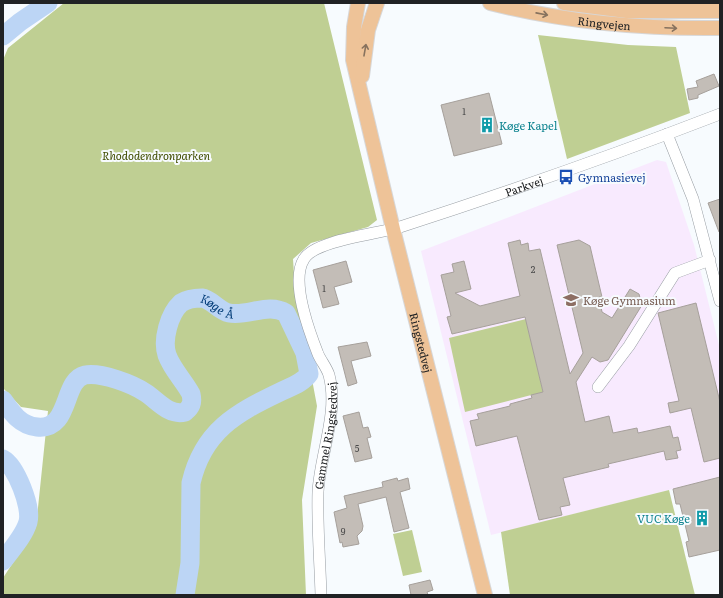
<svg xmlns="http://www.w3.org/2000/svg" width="723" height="598" font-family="Literata,serif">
<rect width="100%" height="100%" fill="#f7fbfe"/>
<path fill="#f8eafe" d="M657 160 666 162 694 245 720 349V477L491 535 421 251Z"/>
<g fill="#bfcf93">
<path d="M64 3H324L377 220 368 227 311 243 293 259 295 289 317 406 302 500 306 595H3V578L36 527 48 411 21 407 3 388V60L8 48Z"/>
<path d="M538 35 628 45 676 47 690 113 567 159Z"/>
<path d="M526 319 543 392 465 412 449 338Z"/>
<path d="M669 490 695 595H510L501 532Z"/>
<path d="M412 530 422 572 403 576 393 534Z"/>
</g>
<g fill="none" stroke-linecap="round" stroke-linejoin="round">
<g stroke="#bcd5f5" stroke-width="19">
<path d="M3 36 20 22 48 3"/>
<path id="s1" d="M3 400C12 413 20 425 37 427 71 431 62 380 85 375 101 372 133 384 146 393 158 401 169 416 185 412 191 407 193 403 191 394 184 381 172 369 167 355 162 340 169 314 181 303 187 299 195 298 202 298 211 299 219 311 229 313 248 317 268 302 286 313L305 353 309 374C303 383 290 387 280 392 236 413 203 431 191 483L190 563 185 595"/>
<path d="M3 459C16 466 32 507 28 522 24 536 11 550 3 561"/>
</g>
</g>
<g fill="#c3bdb7" stroke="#a6a09b">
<path d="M714 74 719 86 698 95V98L689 100 687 89 698 87 696 81Z"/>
<path d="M489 93 502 144 454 156 441 105Z"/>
<path d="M720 199V232H719L708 203Z"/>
<path d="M520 240 521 245 528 243 529 251 540 249 570 374 583 353 557 245 579 240 590 246 602 297H599L602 312 612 318 630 289 639 294 642 305 608 360 600 362 592 357 576 382 585 422 609 416 613 433 637 428 638 433 670 426 673 438 678 437 681 450 676 451 678 458 666 460 664 451 608 464 609 467 563 478 570 505 560 507 562 515 539 520 517 436 476 446 470 421 479 419 477 414 510 406V404L532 398 531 395 543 392 525 317 452 334 447 317 451 316 441 275 454 272 452 264 464 261 471 289 455 293 480 306 520 296 508 243Z"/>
<path d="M346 261 352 282 334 287 339 304 323 308 313 270Z"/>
<path d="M696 303 720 402V458L704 462 691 408 670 413 668 403 679 401 658 313Z"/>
<path d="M367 342 371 356 351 361 357 383 348 386 338 347Z"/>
<path d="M359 412 363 428 368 427 371 437 367 438 372 458 355 462 343 416Z"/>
<path d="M720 477V550L689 557 686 542 689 541 680 504H676L673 489Z"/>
<path d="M397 478 398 481 408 478 410 489 400 492 409 528 394 532 386 497 358 504 363 526 362 531 357 536 359 544 343 547 342 542 340 543 334 512 347 508 344 496 383 487 382 482Z"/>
<path d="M430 580 433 590 427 592 428 595H411L409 585Z"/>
</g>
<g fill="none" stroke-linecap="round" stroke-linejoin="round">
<defs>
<g id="minor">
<path d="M667 134 693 199 720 301"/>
<path d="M598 387 629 346 675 273 710 260"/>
<path id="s2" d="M321 595C320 561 317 526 318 492 320 454 339 413 329 375 327 368 321 361 318 354 309 331 290 281 304 259 315 240 378 234 400 227 508 192 614 155 720 114"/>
</g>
<g id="major">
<path id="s3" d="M358 3 354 27 353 60 393 229 485 595"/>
<path id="s4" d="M490 3C565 22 642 29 720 28"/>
<path d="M564 3 627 11H720"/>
<path d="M362 76 368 30 377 3"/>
</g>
</defs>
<use href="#minor" stroke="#969ca2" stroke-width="12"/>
<use href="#major" stroke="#d7d7d8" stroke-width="16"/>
<use href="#minor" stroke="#fff" stroke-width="11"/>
<use href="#major" stroke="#eec398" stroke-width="14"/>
</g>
<defs><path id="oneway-shaft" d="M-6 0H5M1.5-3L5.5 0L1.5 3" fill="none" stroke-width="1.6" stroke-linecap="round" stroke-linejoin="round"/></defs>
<g stroke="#87725e">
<use href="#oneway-shaft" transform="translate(542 14) rotate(11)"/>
<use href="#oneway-shaft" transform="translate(671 28) rotate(3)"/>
<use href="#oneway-shaft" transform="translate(365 50) rotate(-80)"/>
</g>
<defs>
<symbol id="building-bare" viewBox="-9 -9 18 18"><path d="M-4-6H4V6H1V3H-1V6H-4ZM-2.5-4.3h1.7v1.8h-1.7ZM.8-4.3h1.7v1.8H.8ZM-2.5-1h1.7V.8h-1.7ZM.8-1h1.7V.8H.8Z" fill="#0f9aa8" stroke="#f7fbfe" stroke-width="2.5" paint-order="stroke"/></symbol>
<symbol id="bus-bare" viewBox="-9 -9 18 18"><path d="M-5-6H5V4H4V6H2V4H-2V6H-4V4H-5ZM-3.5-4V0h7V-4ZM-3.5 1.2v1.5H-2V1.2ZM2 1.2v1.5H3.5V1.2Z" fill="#1a4fb4" stroke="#f7fbfe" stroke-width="2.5" paint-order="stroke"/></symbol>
<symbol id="school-bare" viewBox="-9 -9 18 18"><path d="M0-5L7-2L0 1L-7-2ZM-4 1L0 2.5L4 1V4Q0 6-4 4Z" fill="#8d6e63" stroke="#f7fbfe" stroke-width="2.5" paint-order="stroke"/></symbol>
</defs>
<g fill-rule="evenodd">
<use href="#building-bare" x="476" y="114" width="22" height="22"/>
<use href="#bus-bare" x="555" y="166" width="22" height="22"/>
<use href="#school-bare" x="560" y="289" width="22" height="22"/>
<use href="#building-bare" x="691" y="507" width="22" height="22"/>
</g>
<g text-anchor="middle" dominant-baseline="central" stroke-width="4" stroke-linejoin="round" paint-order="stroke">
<g font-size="9" fill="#494949">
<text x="464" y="111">1</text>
<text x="533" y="269">2</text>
<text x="324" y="288">1</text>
<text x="357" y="448">5</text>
<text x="343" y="531">9</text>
</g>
<g font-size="11" fill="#202224" stroke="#f7fbfe">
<text stroke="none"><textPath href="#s4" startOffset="116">Ringvejen</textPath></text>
<text stroke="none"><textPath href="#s2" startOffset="577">Parkvej</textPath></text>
<text stroke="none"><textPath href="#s3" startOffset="348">Ringstedvej</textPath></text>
<text stroke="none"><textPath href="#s2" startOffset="160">Gammel Ringstedvej</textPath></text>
</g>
<g font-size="11" fill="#0d838f" stroke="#f7fbfe" text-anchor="start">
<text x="499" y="125">Køge Kapel</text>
<text x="690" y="518" text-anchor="end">VUC Køge</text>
</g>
<g font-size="11" font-style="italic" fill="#404d00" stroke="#f7fbfe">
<text x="156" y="155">Rhododendronparken</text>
</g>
<g font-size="11" fill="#164399" stroke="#f7fbfe" text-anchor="start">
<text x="578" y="177">Gymnasievej</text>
</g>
<g font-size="11" fill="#785e54" stroke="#f7fbfe" text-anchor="start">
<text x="583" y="300">Køge Gymnasium</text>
</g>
<g font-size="12" font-style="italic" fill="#003b77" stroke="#f7fbfe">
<text stroke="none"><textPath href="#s1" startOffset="393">Køge Å</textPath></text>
</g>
</g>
<rect width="723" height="598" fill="none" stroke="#202224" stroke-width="8"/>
</svg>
